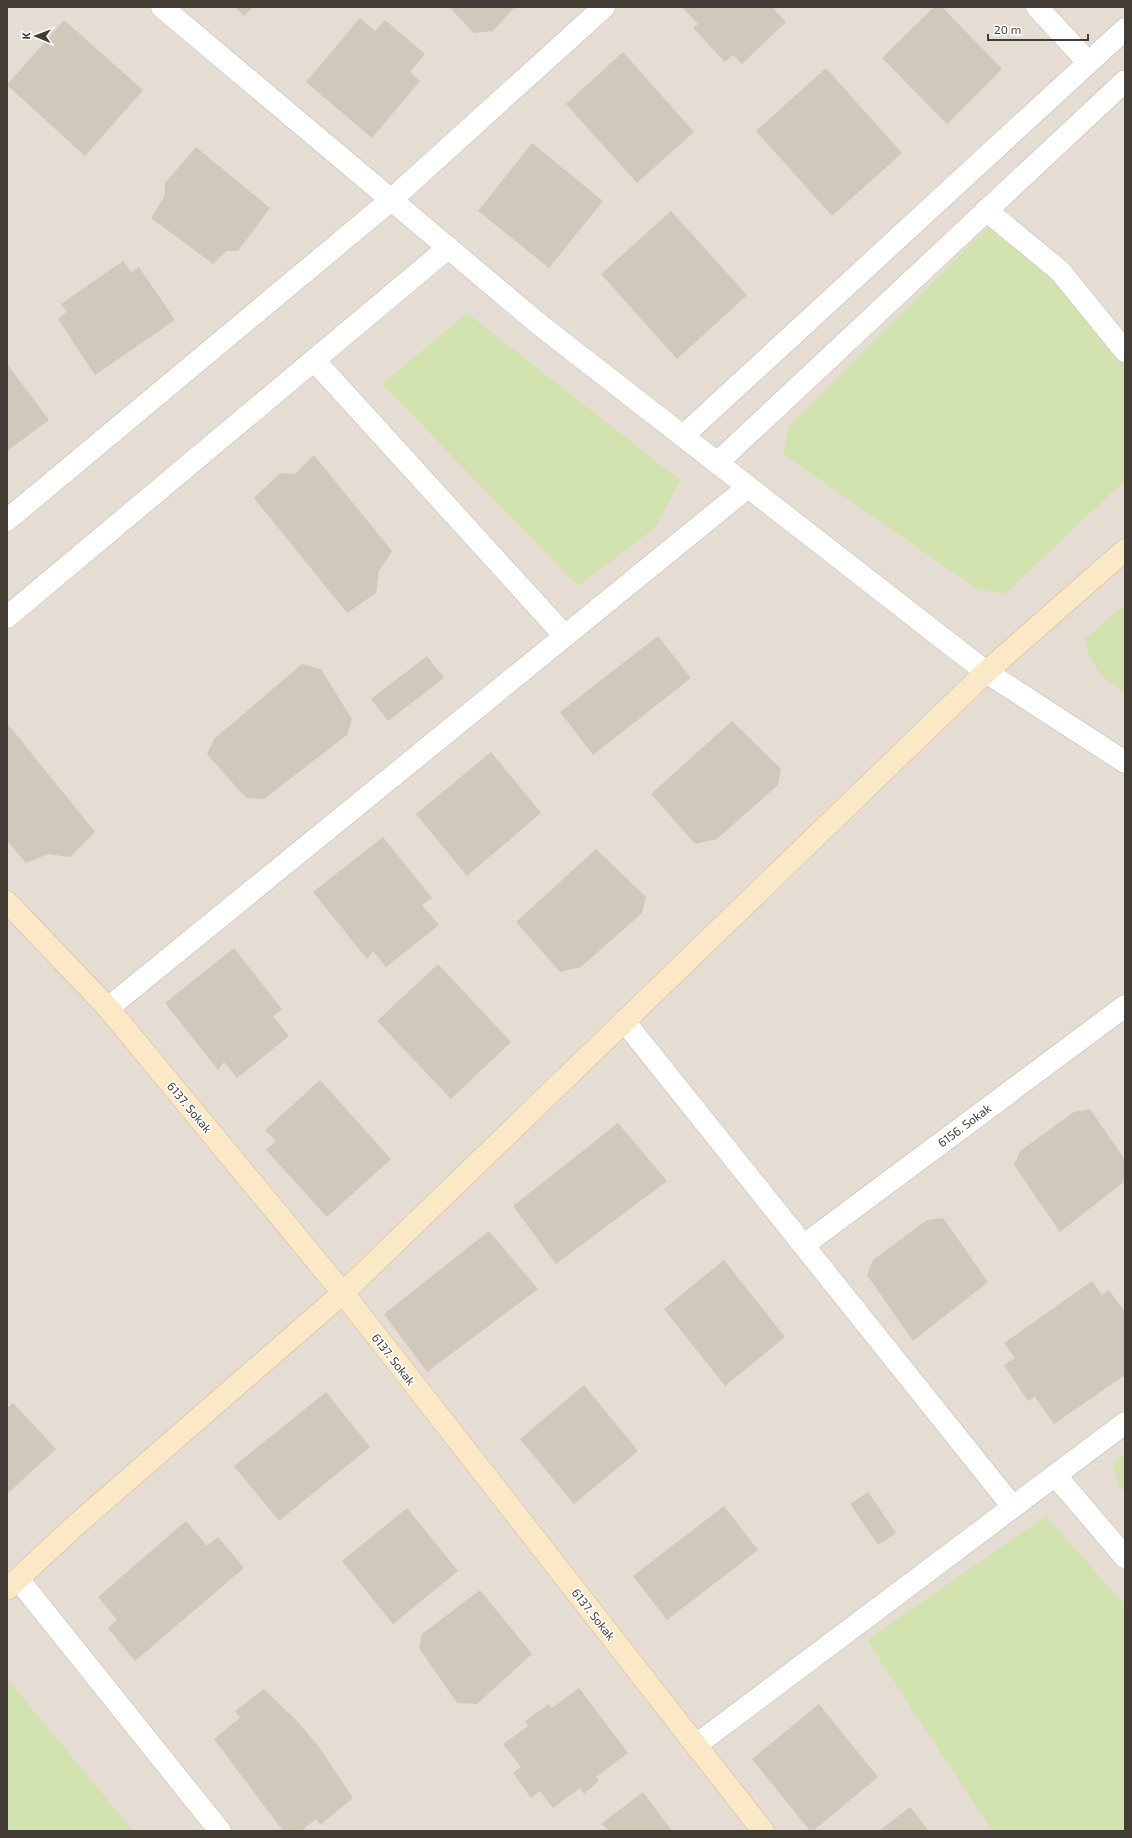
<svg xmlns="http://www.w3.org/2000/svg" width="1132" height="1838" font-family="'Exo 2',sans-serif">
<rect width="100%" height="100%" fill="#f1ece5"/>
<rect fill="#e5ddd3" x="7" y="7" width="1118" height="1824"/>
<g fill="#d2e3b0">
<path d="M996 219 1125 342V480L1005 594 977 589 783 454 789 426Z"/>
<path d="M467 313 680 480 656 527 578 586 382 384Z"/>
<path d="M1125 604V693C1100 675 1092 670 1085 639Z"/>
<path d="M1125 1453V1491L1120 1489 1113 1462Z"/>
<path d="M1046 1516 1125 1605V1831H992L867 1640Z"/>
<path d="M10 1682 133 1831H7V1684Z"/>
</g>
<g fill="#d2c7bb">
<path d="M235 7H253L244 16Z"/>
<path d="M449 7H515L493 31 474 33Z"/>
<path d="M682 7H776L774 9 786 22 742 64 733 55 725 62 693 28 698 24Z"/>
<path d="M934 7H942L1002 69 947 124 882 58Z"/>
<path d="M360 18 375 31 385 20 425 54 410 72 420 81 372 138 306 82Z"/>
<path d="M64 20 143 90 85 156 7 85Z"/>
<path d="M623 52 694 132 637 183 566 104Z"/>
<path d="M826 68 902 153 832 216 756 131Z"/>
<path d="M532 143 603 201 549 268 478 211Z"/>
<path d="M196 147 270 208 238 251H226L213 264 151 218 165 195V183Z"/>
<path d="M671 211 747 295 677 359 601 274Z"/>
<path d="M123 261 131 272 139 267 175 320 95 375 58 319 67 312 61 304Z"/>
<path d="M7 364 49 420 7 451Z"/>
<path d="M314 455 392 551 379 571 376 593 347 613 254 498 280 473 295 474Z"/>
<path d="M658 636 691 678 593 755 560 712Z"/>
<path d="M427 656 444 678 388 721 371 699Z"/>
<path d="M302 664 321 669 352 719 347 735 264 799 246 798 207 754 214 739Z"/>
<path d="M732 721 781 769 778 785 717 839 695 844 651 794Z"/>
<path d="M7 723 95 832 70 857 48 854 26 863 7 841Z"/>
<path d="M491 752 541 813 467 876 416 814Z"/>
<path d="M383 837 432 898 422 905 439 925 386 967 373 951 367 959 313 892Z"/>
<path d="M596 849 646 897 642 913 581 967 560 972 516 922Z"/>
<path d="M234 948 282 1009 273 1016 289 1036 237 1078 224 1062 218 1070 165 1003Z"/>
<path d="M438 964 511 1042 451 1099 377 1021Z"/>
<path d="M320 1080 391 1159 327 1217 266 1150 276 1141 265 1130Z"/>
<path d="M1090 1109 1125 1160V1181L1060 1232 1014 1165 1020 1151 1074 1112Z"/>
<path d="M618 1123 667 1181 556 1264 513 1206Z"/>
<path d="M943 1218 988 1282 913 1341 867 1275 873 1260 927 1220Z"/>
<path d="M489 1231 538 1289 427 1372 384 1314Z"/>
<path d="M724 1260 785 1337 725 1386 664 1309Z"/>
<path d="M1092 1281 1102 1295 1109 1290 1125 1312V1375L1054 1424 1035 1397 1028 1401 1004 1365 1015 1358 1004 1343Z"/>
<path d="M584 1385 638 1451 574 1504 520 1439Z"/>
<path d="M326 1392 370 1447 279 1521 234 1466Z"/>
<path d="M13 1403 56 1449 7 1494V1408Z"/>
<path d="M868 1492 896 1533 878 1545 850 1504Z"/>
<path d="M724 1506 758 1550 667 1620 633 1576Z"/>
<path d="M407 1508 458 1571 393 1624 342 1561Z"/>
<path d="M186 1521 207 1546 218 1537 244 1568 135 1661 108 1628 117 1620 98 1597Z"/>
<path d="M480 1590 532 1654 477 1704 457 1703 419 1648 422 1634Z"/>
<path d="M579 1688 628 1753 596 1777 599 1781 584 1794 580 1788 553 1808 540 1791 531 1798 513 1773 521 1767 503 1744 528 1726 525 1721 549 1704 552 1708Z"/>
<path d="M264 1689 298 1722 319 1747 353 1798 320 1825 316 1819 301 1831H283L214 1739 240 1718 235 1711Z"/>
<path d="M819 1704 878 1777 813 1831H810L752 1759Z"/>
<path d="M643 1792 672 1831H610L601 1824Z"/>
<path d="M910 1807 929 1831H879Z"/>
</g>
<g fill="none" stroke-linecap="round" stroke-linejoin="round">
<defs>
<g id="street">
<path d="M162 7 540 325 986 672 1125 762"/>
<path d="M1037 7 1088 62"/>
<path d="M986 210 1060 271 1125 351"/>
<path d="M314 360 565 636"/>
<path d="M683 436 1125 29"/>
<path d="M717 463 1125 81"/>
<path d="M7 520 391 200 604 7"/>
<path d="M7 617 448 248"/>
<path d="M108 1008 748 487"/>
<path d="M624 1021 1013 1507"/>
<path d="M804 1245 1125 1006"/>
<path d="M1055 1475 1125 1557"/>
<path d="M18 1579 220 1831"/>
<path d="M696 1745 1125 1423"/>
</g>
<g id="secondary">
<path d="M7 902 108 1008 343 1293 763 1831"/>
<path d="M7 1589 77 1524 343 1293 986 672 1125 550"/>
</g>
</defs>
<use href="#street" stroke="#bfb6ab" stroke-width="23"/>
<use href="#secondary" stroke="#ceba97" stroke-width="23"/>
<use href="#street" stroke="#fff" stroke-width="22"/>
<use href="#secondary" stroke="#fae8c6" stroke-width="22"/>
</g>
<g text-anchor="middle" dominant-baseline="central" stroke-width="3.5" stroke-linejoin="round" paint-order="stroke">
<g font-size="12" fill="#433c35" stroke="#fff">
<text transform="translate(190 1107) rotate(50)">6137. Sokak</text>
<text transform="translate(964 1125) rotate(-37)">6156. Sokak</text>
<text transform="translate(394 1359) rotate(52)">6137. Sokak</text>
<text transform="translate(594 1614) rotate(52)">6137. Sokak</text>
</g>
</g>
<rect width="1132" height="1838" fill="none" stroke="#433c35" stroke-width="16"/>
<g transform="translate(36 36) rotate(271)" stroke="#ffffff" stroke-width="3" paint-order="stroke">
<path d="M0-3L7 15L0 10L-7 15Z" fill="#433c35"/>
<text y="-6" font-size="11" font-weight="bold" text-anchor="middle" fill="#433c35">K</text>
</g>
<path d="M988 34v6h100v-6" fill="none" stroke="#433c35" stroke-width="2"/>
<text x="994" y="34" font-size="12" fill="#433c35" stroke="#ffffff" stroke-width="3" paint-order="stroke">20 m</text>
</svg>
